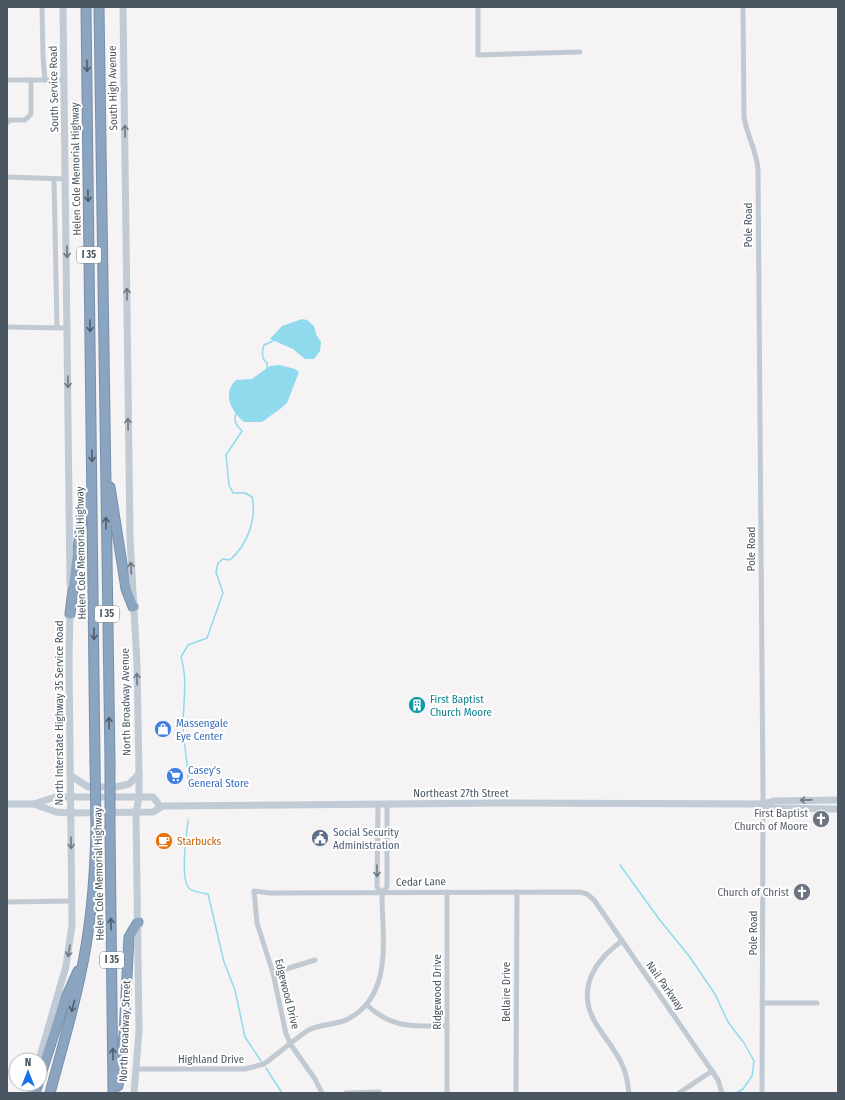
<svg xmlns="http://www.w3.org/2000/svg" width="845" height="1100" font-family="'Fira Sans Condensed',sans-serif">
<rect width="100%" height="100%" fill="#f5f3f3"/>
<g fill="#90daee">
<path d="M302 319 307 320 314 326 316 334 321 342 320 351 314 359H305L293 349 270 339 282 326Z"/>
<path d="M280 365 295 369 299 372 287 403 280 409 262 422H244C231 411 222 394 236 380L252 379 270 366Z"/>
</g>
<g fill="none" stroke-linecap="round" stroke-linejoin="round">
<g stroke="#90daee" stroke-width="1.5">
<path d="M267 369V363C261 358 262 352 264 345L273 341"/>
<path d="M188 788C189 767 184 747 183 727 183 703 188 680 181 657L188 645 207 638 223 593 216 572 218 563 223 559 230 560C247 545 257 519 252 497L245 493H233L229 485 226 455 242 431C237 426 233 421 236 414"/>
<path d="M188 820C187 833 179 881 190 889 194 892 203 893 208 894L224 962 235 990 245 1037 261 1061"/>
<path d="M620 865 659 919 689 956 715 994 728 1022 744 1043 754 1061 752 1076 743 1089 736 1093"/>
<path d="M266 1068 282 1093"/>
</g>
<defs>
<g id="highway">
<path d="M86 7 95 761"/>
<path d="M99 7 110 762"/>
<path d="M110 487 126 589 133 607"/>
<path d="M70 614 81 525 89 496"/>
<path d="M110 828 113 1093"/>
<path d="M40 1077 65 1000 78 971"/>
<path d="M118 1086 124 1035 129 937 138 922"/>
<path d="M35 1093 38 1084"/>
<path d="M50 1093C60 1055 72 1016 80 977 91 928 95 879 96 828"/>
</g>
</defs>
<use href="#highway" stroke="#7690ad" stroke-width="11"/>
<g stroke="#c1cad2" stroke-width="5">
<path d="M42 7 43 57 45 80"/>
<path d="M478 7V55L580 52"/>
<path d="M743 7 744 117C747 136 757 151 758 170L763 795 762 1093"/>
<path d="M7 80H64"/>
<path d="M7 123 10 120H25L31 114V80"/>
<path d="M7 177 66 179"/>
<path d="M54 179 57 328"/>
<path d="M7 327 67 328"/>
<path d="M378 804 377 887 382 893"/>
<path d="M447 892V1093"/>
<path d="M7 902 71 901"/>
<path d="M622 941C595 960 576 989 595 1022 604 1038 618 1052 624 1069 627 1077 628 1085 629 1093"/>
<path d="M273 973 315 960"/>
<path d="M762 1003H817"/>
<path d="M367 1005C392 1029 414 1026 447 1026"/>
<path d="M136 1069H245L264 1064C278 1054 292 1041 307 1031 319 1023 335 1026 348 1019 394 995 382 936 382 893L387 887V804"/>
<path d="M322 1093 315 1079 291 1045 286 1034 273 973 257 923 254 891 270 893 580 892 587 894 594 900 712 1071 718 1080 722 1093"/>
<path d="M346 1093 379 1092"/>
<path d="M516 1093 517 892"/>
<path d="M679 1093 712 1071"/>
</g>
<g stroke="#c1cbd6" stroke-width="7">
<path d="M63 7 70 584"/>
<path d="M123 7 130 538 137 664 139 774V797L136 813 139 1031 134 1093"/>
<path d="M70 775 88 787H116L129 784 139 774"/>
<path d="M7 804H34L55 797H153L160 806"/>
<path d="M34 804 56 812 70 813 153 812 163 806 504 803 763 804 773 801 838 800"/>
<path d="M763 804 773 808 838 809"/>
<path d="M39 1060 66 966 72 925 69 661 70 611"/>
<path d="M30 1093 32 1084"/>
</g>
<use href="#highway" stroke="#8ba5c1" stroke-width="9"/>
<defs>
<g id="highway-bridge">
<path d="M95 761 96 828"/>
<path d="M110 762V828"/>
</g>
</defs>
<use href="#highway-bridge" stroke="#7690ad" stroke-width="11" stroke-linecap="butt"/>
<use href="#highway-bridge" stroke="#8ba5c1" stroke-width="9"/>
</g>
<defs><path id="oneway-shaft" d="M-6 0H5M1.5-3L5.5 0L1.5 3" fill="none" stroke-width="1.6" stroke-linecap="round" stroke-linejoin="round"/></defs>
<g stroke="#505e6b">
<use href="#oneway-shaft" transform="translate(87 66) rotate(89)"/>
<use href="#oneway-shaft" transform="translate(88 196) rotate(89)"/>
<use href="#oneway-shaft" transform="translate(90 326) rotate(89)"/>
<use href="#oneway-shaft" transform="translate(92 456) rotate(89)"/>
<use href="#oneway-shaft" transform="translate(106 523) rotate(-91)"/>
<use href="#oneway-shaft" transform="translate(94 634) rotate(89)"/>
<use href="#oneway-shaft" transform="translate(109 723) rotate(-91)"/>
<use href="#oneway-shaft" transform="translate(111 924) rotate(-91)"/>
<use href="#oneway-shaft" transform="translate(73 1006) rotate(105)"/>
<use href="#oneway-shaft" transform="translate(113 1054) rotate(-91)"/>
</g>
<g stroke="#6e7984">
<use href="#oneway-shaft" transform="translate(125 131) rotate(-91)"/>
<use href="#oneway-shaft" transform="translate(67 252) rotate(89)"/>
<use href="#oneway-shaft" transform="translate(127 294) rotate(-91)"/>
<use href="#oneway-shaft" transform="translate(68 382) rotate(89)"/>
<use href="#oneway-shaft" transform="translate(128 424) rotate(-91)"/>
<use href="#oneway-shaft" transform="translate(131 568) rotate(-93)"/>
<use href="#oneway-shaft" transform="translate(137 679) rotate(-92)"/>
<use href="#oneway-shaft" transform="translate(806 800) rotate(179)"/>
<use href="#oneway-shaft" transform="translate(71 843) rotate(89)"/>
<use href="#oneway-shaft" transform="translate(69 951) rotate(100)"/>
</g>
<use stroke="#6e7983" href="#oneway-shaft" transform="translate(377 871) rotate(90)"/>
<defs>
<symbol id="building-disc" viewBox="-11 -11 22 22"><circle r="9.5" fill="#0f9aa8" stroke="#fff"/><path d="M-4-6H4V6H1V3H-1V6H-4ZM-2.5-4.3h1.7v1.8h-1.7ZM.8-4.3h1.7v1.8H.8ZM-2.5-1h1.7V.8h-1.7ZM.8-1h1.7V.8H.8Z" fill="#fff"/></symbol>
<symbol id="shop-disc" viewBox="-11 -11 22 22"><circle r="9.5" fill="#3f7fe0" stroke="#fff"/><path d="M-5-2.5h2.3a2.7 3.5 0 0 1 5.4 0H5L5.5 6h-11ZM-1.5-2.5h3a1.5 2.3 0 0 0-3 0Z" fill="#fff"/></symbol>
<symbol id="supermarket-disc" viewBox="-11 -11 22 22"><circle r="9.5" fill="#3f7fe0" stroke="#fff"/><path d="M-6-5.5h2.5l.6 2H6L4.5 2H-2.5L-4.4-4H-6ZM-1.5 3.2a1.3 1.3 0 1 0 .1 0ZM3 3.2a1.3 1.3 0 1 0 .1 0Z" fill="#fff"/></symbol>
<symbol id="church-disc" viewBox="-11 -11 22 22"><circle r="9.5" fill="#6b7280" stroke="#fff"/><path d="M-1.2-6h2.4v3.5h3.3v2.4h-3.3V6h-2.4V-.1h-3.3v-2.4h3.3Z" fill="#fff"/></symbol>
<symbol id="civic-disc" viewBox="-11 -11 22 22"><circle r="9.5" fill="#5c6f8a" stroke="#fff"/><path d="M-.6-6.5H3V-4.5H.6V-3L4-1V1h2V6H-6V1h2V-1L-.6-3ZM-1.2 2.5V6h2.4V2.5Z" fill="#fff"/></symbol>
<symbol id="cafe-disc" viewBox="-11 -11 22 22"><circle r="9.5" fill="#e8710a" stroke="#fff"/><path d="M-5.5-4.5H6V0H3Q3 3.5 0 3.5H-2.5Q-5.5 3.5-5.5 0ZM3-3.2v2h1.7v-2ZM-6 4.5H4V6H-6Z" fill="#fff"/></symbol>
</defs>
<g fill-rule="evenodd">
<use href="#building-disc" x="407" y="695" width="20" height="20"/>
<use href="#shop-disc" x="153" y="719" width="20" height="20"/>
<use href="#supermarket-disc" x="165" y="766" width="20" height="20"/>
<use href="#church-disc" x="811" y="809" width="20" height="20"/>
<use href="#civic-disc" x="310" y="828" width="20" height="20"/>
<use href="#cafe-disc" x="154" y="831" width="20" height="20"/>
<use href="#church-disc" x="792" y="882" width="20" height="20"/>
</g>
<g text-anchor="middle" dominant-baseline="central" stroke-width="4" stroke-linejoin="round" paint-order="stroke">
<g fill="#fff" stroke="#808990" stroke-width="1">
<rect x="77" y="247" width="24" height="16" rx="3"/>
<rect x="95" y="606" width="24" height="16" rx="3"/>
<rect x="100" y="952" width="24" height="16" rx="3"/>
</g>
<g font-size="10" font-weight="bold" fill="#4a5661">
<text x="89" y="255">I 35</text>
<text x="107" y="614">I 35</text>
<text x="112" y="960">I 35</text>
</g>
<g font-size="11" fill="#4a5661" stroke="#fff">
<text transform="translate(113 88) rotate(-91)">South High Avenue</text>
<text transform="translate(54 89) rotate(-91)">South Service Road</text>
<text transform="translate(76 169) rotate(-91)">Helen Cole Memorial Highway</text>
<text transform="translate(748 225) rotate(-90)">Pole Road</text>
<text transform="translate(751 549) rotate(-90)">Pole Road</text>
<text transform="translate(81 553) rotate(-91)">Helen Cole Memorial Highway</text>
<text transform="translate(126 702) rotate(-91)">North Broadway Avenue</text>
<text transform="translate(59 713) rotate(-90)">North Interstate Highway 35 Service Road</text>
<text x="461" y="793">Northeast 27th Street</text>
<text transform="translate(99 874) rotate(-91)">Helen Cole Memorial Highway</text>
<text transform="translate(421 882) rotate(-1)">Cedar Lane</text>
<text transform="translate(753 933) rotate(-90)">Pole Road</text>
<text transform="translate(665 986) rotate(55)">Nail Parkway</text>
<text transform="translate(437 992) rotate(-90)">Ridgewood Drive</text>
<text transform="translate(506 992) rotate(-90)">Bellaire Drive</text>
<text transform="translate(287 994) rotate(76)">Edgewood Drive</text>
<text transform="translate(125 1031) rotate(-88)">North Broadway Street</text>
<text x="211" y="1059">Highland Drive</text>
</g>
<g font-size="11" fill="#0d838f" stroke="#fff" text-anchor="start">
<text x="430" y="699">First Baptist<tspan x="430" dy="13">Church Moore</tspan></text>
</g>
<g font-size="11" fill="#366cbe" stroke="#fff" text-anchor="start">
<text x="176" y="723">Massengale<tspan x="176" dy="13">Eye Center</tspan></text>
<text x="188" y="770">Casey's<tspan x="188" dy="13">General Store</tspan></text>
</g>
<g font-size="11" fill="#5b616d" stroke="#fff" text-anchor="end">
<text x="808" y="813">First Baptist<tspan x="808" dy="13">Church of Moore</tspan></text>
<text x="789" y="892">Church of Christ</text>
</g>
<g font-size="11" fill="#4e5e75" stroke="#fff" text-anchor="start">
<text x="333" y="832">Social Security<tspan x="333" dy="13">Administration</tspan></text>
</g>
<g font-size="11" fill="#c56008" stroke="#fff" text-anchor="start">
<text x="177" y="841">Starbucks</text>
</g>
</g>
<rect width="845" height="1100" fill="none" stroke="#4a5661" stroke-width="16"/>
<g transform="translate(28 1072)"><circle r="19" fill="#ffffff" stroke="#b7bbc0"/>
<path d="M0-3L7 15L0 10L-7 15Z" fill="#1a73e8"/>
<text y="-6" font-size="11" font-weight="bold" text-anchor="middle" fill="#4a5661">N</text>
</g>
</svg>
